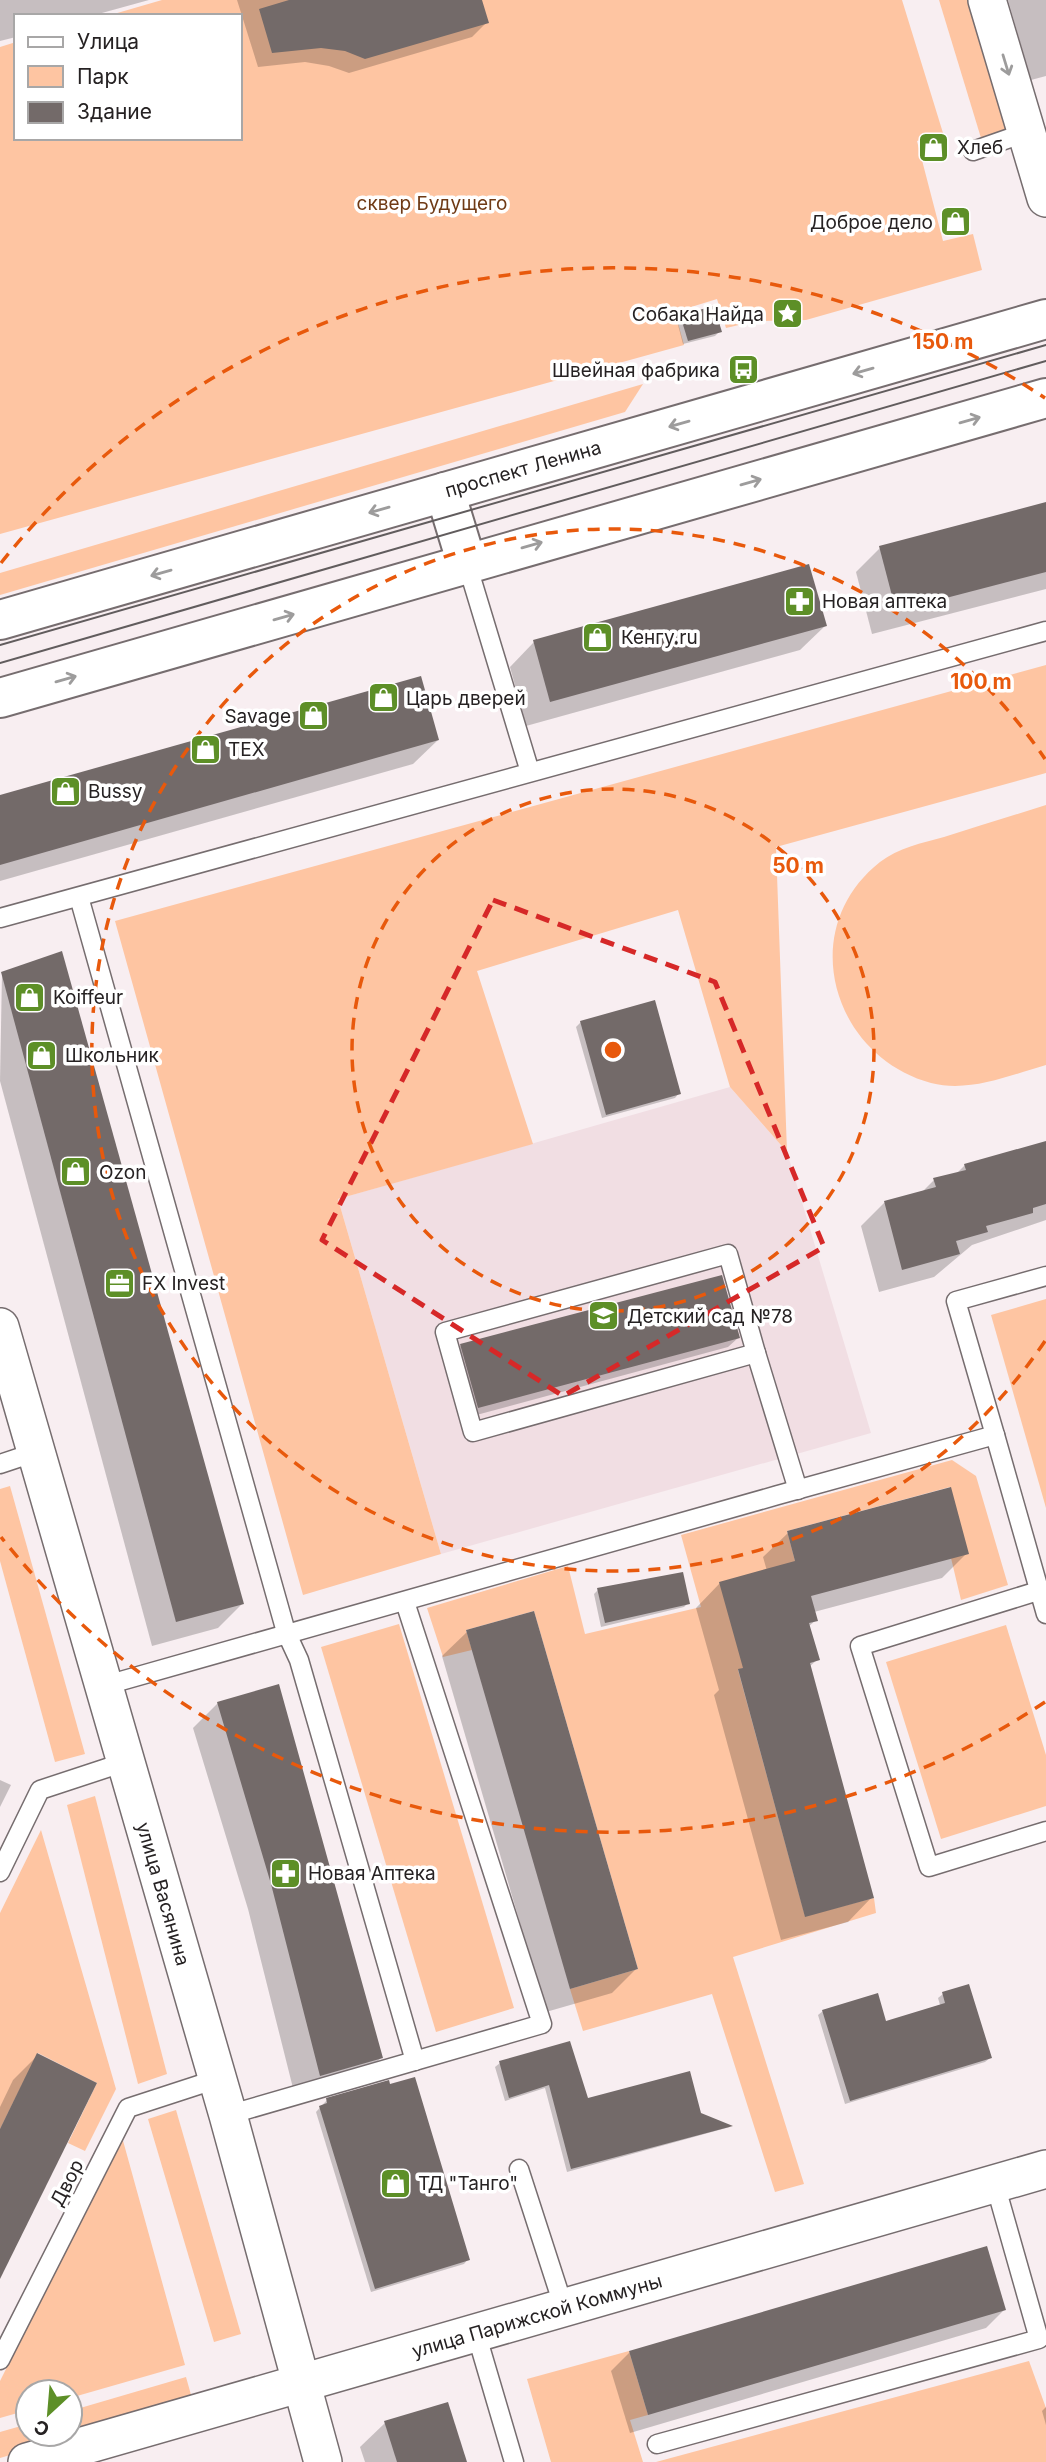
<svg xmlns="http://www.w3.org/2000/svg" width="1046" height="2462" font-family="Inter,sans-serif">
<rect width="100%" height="100%" fill="#f8eef1"/>
<path fill="#f1dee3" d="M730 1087 787 1152 871 1433 441 1554 338 1199Z"/>
<g fill="#fec5a2">
<path d="M162 0H902L943 133 917 141 943 241 973 234 982 270 806 320 756 321 726 328 717 299 675 312 684 345 0 534V47L16 42V138H240V16H107Z"/>
<path d="M939 0H972L1011 128 981 138Z"/>
<path d="M643 384 625 412 0 595V573Z"/>
<path d="M1046 665V773L776 847 787 1152 730 1087 678 910 477 971 533 1144 338 1199 441 1554 303 1595 115 921Z"/>
<path d="M1046 805V1065C1010 1075 970 1093 931 1083 832 1056 795 929 880 862 898 848 922 843 944 837 978 826 1012 816 1046 805Z"/>
<path d="M1046 1299V1508L991 1315Z"/>
<path d="M952 1460 976 1476 1008 1585 961 1600 951 1558 950 1487 787 1531 795 1561 743 1668 738 1670 805 1916 874 1898 876 1913 733 1957 804 2184 775 2192 712 1994 583 2031 570 1989 638 1969 534 1611 466 1630 472 1650 443 1657 427 1608 568 1566 585 1634 701 1607 681 1535Z"/>
<path d="M10 1486 85 1754 55 1762 0 1561V1489Z"/>
<path d="M399 1624 514 2008 436 2032 321 1647Z"/>
<path d="M1006 1625 1046 1755V1806L941 1839 886 1662Z"/>
<path d="M95 1796 167 2074 138 2084 67 1805Z"/>
<path d="M41 1830 116 2089 85 2151 68 2143 97 2083 38 2053 0 2129V1913Z"/>
<path d="M176 2110 241 2334 214 2342 148 2119Z"/>
<path d="M122 2137 185 2365 70 2398V2392H28V2410L0 2418V2381Z"/>
<path d="M629 2351 648 2415 630 2420 643 2462H551L527 2379Z"/>
<path d="M1029 2361 1046 2408V2462H656Z"/>
<path d="M186 2377 193 2402 0 2458V2432L28 2424V2434H70V2411Z"/>
</g>
<g fill="#0003">
<path d="M0 0H149L91 16H16V37L0 41Z"/>
<path d="M237 0H481L487 22 472 37 349 73 329 66 305 62 258 67Z"/>
<path d="M1008 0H1046V76L1031 80Z"/>
<path d="M681 316 720 331 715 336 683 344 677 321Z"/>
<path d="M1046 504V589L872 634 856 572 880 548Z"/>
<path d="M825 626 800 650 526 726 510 667 534 642Z"/>
<path d="M438 740 413 764 0 881V797Z"/>
<path d="M2 973 243 1603 218 1628 152 1646 0 1081Z"/>
<path d="M581 1022 679 1093 675 1098 602 1118 576 1027Z"/>
<path d="M1046 1143V1220L972 1245 934 1277 879 1292 861 1226 884 1203 921 1193 934 1180 956 1174 965 1165Z"/>
<path d="M738 1338 728 1347 469 1417 452 1355 461 1345Z"/>
<path d="M788 1533 967 1553 942 1578 814 1612 816 1620 808 1627 818 1659 809 1667 872 1897 848 1922 781 1940 714 1695 719 1690 696 1608 720 1583 767 1571 763 1557Z"/>
<path d="M598 1590 688 1603 684 1607 601 1627 594 1594Z"/>
<path d="M467 1632 636 1969 612 1993 546 2012 442 1656Z"/>
<path d="M218 1703 381 2058 356 2082 296 2100 248 1909 193 1728Z"/>
<path d="M0 1780 11 1785 0 1807Z"/>
<path d="M943 1994 990 2058 985 2062 845 2104 818 2015 823 2011 885 2023 940 2005 938 1998Z"/>
<path d="M568 2043 586 2100 700 2115 730 2127 567 2172 545 2088 505 2101 495 2067 500 2063Z"/>
<path d="M38 2055 0 2275V2107L13 2080Z"/>
<path d="M327 2100 468 2259 464 2264 371 2292 316 2112Z"/>
<path d="M1004 2310 986 2328 630 2433 611 2371 630 2352Z"/>
<path d="M1046 2407V2425L1042 2411Z"/>
<path d="M385 2423 465 2462H365L360 2447Z"/>
</g>
<g fill="#736a69">
<path d="M289 0H482L489 23 365 59 345 51 321 48 272 53 259 9Z"/>
<path d="M714 306 722 332 688 341 680 315Z"/>
<path d="M1046 502V572L896 611 879 546Z"/>
<path d="M809 564 827 626 550 702 533 640Z"/>
<path d="M421 676 439 740 0 865V795Z"/>
<path d="M62 951 244 1604 176 1622 1 972Z"/>
<path d="M655 1000 681 1094 606 1115 580 1021Z"/>
<path d="M1046 1141V1204L1033 1208V1213L986 1226 988 1232 956 1241 960 1254 902 1270 884 1201 936 1187 933 1178 966 1170 964 1164Z"/>
<path d="M722 1275 740 1338 478 1408 460 1344Z"/>
<path d="M951 1487 969 1554 811 1596 818 1621 809 1623 820 1660 810 1663 874 1898 805 1917 738 1669 743 1668 719 1582 795 1561 787 1531Z"/>
<path d="M683 1572 690 1604 605 1623 597 1588Z"/>
<path d="M534 1611 638 1969 570 1989 466 1630Z"/>
<path d="M279 1684 383 2058 320 2076 271 1884 217 1702Z"/>
<path d="M969 1984 992 2058 850 2101 822 2010 878 1993 886 2021 945 2003 942 1992Z"/>
<path d="M570 2041 588 2098 690 2071 701 2113 733 2126 571 2169 549 2085 509 2098 499 2061Z"/>
<path d="M37 2053 97 2083 0 2279V2129Z"/>
<path d="M415 2077 470 2260 375 2289 319 2106 327 2103 326 2098 389 2080 390 2084Z"/>
<path d="M987 2246 1006 2310 648 2415 629 2351Z"/>
<path d="M448 2402 467 2462H397L384 2421Z"/>
</g>
<g fill="none" stroke-linecap="round" stroke-linejoin="round">
<defs>
<g id="lane">
<path d="M973 151 1027 132"/>
<path d="M467 564 530 772"/>
<path d="M79 897 286 1632 299 1660 415 2061"/>
<path d="M0 918 1046 631"/>
<path d="M728 1254 756 1353 473 1432 445 1332Z"/>
<path d="M756 1353 798 1490"/>
<path d="M995 1435 956 1301 1046 1276"/>
<path d="M0 1464 36 1452"/>
<path d="M1038 1591 860 1646 929 1867 1046 1831"/>
<path d="M103 1686C399 1601 697 1517 995 1435L1046 1614"/>
<path d="M0 1872 40 1790 125 1762"/>
<path d="M228 2115 542 2024 405 1602"/>
<path d="M519 2169 564 2308"/>
<path d="M476 2333 514 2462"/>
<path d="M0 2360 128 2108 217 2079"/>
<path d="M657 2444 1039 2339 995 2184"/>
</g>
<g id="street">
<path d="M987 0 1046 198"/>
<path d="M0 1327 228 2115 323 2462"/>
<path d="M27 2462 1046 2169"/>
</g>
<g id="highway">
<path d="M445 492 467 564"/>
<path d="M0 620 1046 319"/>
<path d="M0 698 1046 398"/>
</g>
</defs>
<use href="#lane" stroke="#766d6f" stroke-width="21"/>
<use href="#street" stroke="#766d6f" stroke-width="40"/>
<use href="#highway" stroke="#766d6f" stroke-width="42"/>
<use href="#lane" stroke="#fff" stroke-width="18"/>
<use href="#street" stroke="#fff" stroke-width="37"/>
<use href="#highway" stroke="#fff" stroke-width="38"/>
<g stroke="#615c5d" stroke-width="2">
<path d="M0 645 1046 345"/>
<path d="M0 663 1046 361"/>
</g>
</g>
<defs><path id="oneway-shaft" d="M-6 0H5M1.5-3L5.5 0L1.5 3" fill="none" stroke-width="1.6" stroke-linecap="round" stroke-linejoin="round" transform="scale(1.75)"/></defs>
<g stroke="#9d9c9c">
<use href="#oneway-shaft" transform="translate(1006 65) rotate(73)"/>
<use href="#oneway-shaft" transform="translate(863 371) rotate(164)"/>
<use href="#oneway-shaft" transform="translate(970 420) rotate(-16)"/>
<use href="#oneway-shaft" transform="translate(679 424) rotate(164)"/>
<use href="#oneway-shaft" transform="translate(751 482) rotate(-16)"/>
<use href="#oneway-shaft" transform="translate(379 510) rotate(164)"/>
<use href="#oneway-shaft" transform="translate(532 545) rotate(-16)"/>
<use href="#oneway-shaft" transform="translate(161 573) rotate(164)"/>
<use href="#oneway-shaft" transform="translate(284 617) rotate(-16)"/>
<use href="#oneway-shaft" transform="translate(66 679) rotate(-16)"/>
</g>
<path fill="none" stroke="#d62828" stroke-width="5" stroke-dasharray="14 9" stroke-linejoin="round" d="M493 900 715 982 824 1247 563 1396 322 1240Z"/>
<g fill="none" stroke="#e8590c" stroke-width="3.5" stroke-dasharray="12 9">
<circle cx="613" cy="1050" r="261"/>
<path d="M1045 1341A521 521 0 1 1 1045 759"/>
<path d="M1045 1702A782 782 0 0 1 1 1537M1 563A782 782 0 0 1 1045 398"/>
</g>
<defs>
<symbol id="shop-square" viewBox="-11 -11 22 22"><rect x="-9" y="-9" width="18" height="18" rx="4" fill="#5d8f27" stroke="#fff"/><path d="M-5-2.5h2.3a2.7 3.5 0 0 1 5.4 0H5L5.5 6h-11ZM-1.5-2.5h3a1.5 2.3 0 0 0-3 0Z" fill="#fff"/></symbol>
<symbol id="sight-square" viewBox="-11 -11 22 22"><rect x="-9" y="-9" width="18" height="18" rx="4" fill="#5d8f27" stroke="#fff"/><path d="M0-6L1.8-2.2L6-1.7L2.9 1.2L3.7 5.4L0 3.3L-3.7 5.4L-2.9 1.2L-6-1.7L-1.8-2.2Z" fill="#fff"/></symbol>
<symbol id="bus-square" viewBox="-11 -11 22 22"><rect x="-9" y="-9" width="18" height="18" rx="4" fill="#5d8f27" stroke="#fff"/><path d="M-5-6H5V4H4V6H2V4H-2V6H-4V4H-5ZM-3.5-4V0h7V-4ZM-3.5 1.2v1.5H-2V1.2ZM2 1.2v1.5H3.5V1.2Z" fill="#fff"/></symbol>
<symbol id="pharmacy-square" viewBox="-11 -11 22 22"><rect x="-9" y="-9" width="18" height="18" rx="4" fill="#5d8f27" stroke="#fff"/><path d="M-2-6h4v4h4v4h-4v4h-4v-4h-4v-4h4Z" fill="#fff"/></symbol>
<symbol id="office-square" viewBox="-11 -11 22 22"><rect x="-9" y="-9" width="18" height="18" rx="4" fill="#5d8f27" stroke="#fff"/><path d="M-6-3h4V-5.5h4V-3h4V5H-6ZM-1-4.5V-3h2v-1.5ZM-6 0V1H6V0Z" fill="#fff"/></symbol>
<symbol id="school-square" viewBox="-11 -11 22 22"><rect x="-9" y="-9" width="18" height="18" rx="4" fill="#5d8f27" stroke="#fff"/><path d="M0-5L7-2L0 1L-7-2ZM-4 1L0 2.5L4 1V4Q0 6-4 4Z" fill="#fff"/></symbol>
</defs>
<g fill-rule="evenodd">
<use href="#shop-square" x="916" y="130" width="35" height="35"/>
<use href="#shop-square" x="938" y="204" width="35" height="35"/>
<use href="#sight-square" x="770" y="296" width="35" height="35"/>
<use href="#bus-square" x="726" y="352" width="35" height="35"/>
<use href="#pharmacy-square" x="782" y="584" width="35" height="35"/>
<use href="#shop-square" x="580" y="620" width="35" height="35"/>
<use href="#shop-square" x="366" y="680" width="35" height="35"/>
<use href="#shop-square" x="296" y="698" width="35" height="35"/>
<use href="#shop-square" x="188" y="732" width="35" height="35"/>
<use href="#shop-square" x="48" y="774" width="35" height="35"/>
<use href="#shop-square" x="12" y="980" width="35" height="35"/>
<use href="#shop-square" x="24" y="1038" width="35" height="35"/>
<use href="#shop-square" x="58" y="1154" width="35" height="35"/>
<use href="#office-square" x="102" y="1266" width="35" height="35"/>
<use href="#school-square" x="586" y="1298" width="35" height="35"/>
<use href="#pharmacy-square" x="268" y="1856" width="35" height="35"/>
<use href="#shop-square" x="378" y="2166" width="35" height="35"/>
</g>
<g text-anchor="middle" dominant-baseline="central" stroke-width="7" stroke-linejoin="round" paint-order="stroke">
<g font-size="19" fill="#262223" stroke="#fff" text-anchor="start">
<text x="957" y="147">Хлеб</text>
<text x="933" y="222" text-anchor="end">Доброе дело</text>
<text x="764" y="314" text-anchor="end">Собака Найда</text>
<text x="720" y="370" text-anchor="end">Швейная фабрика</text>
<text x="822" y="601">Новая аптека</text>
<text x="621" y="637">Кенгу.ru</text>
<text x="406" y="698">Царь дверей</text>
<text x="291" y="716" text-anchor="end">Savage</text>
<text x="228" y="749">TEX</text>
<text x="88" y="791">Bussy</text>
<text x="53" y="997">Koiffeur</text>
<text x="65" y="1055">Школьник</text>
<text x="99" y="1172">Ozon</text>
<text x="142" y="1283">FX Invest</text>
<text x="627" y="1316">Детский сад №78</text>
<text x="308" y="1873">Новая Аптека</text>
<text x="418" y="2183">ТД "Танго"</text>
</g>
<g font-size="19" fill="#6f3a15" stroke="#fff">
<text x="432" y="203">сквер Будущего</text>
</g>
<g font-size="19" fill="#262223" stroke="#fff">
<text transform="translate(523 469) rotate(-16)">проспект Ленина</text>
<text transform="translate(163 1894) rotate(74)">улица Васянина</text>
<text transform="translate(67 2183) rotate(-63)">Двор</text>
<text transform="translate(537 2316) rotate(-16)">улица Парижской Коммуны</text>
</g>
</g>
<circle cx="613" cy="1050" r="10" fill="#e8590c" stroke="#fff" stroke-width="3.5"/>
<g font-size="21" text-anchor="middle" font-weight="bold" fill="#e8590c" stroke="#fff" stroke-width="7" stroke-linejoin="round" paint-order="stroke">
<text x="943" y="349">150 m</text>
<text x="981" y="689">100 m</text>
<text x="798" y="873">50 m</text>
</g>
<rect x="14" y="14" width="228" height="126" fill="#ffffff" stroke="#a8a7a7" stroke-width="2"/>
<rect x="28" y="37" width="35" height="10" fill="#ffffff" stroke="#a8a7a7" stroke-width="2"/>
<text x="77" y="49" font-size="21" fill="#262223">Улица</text>
<rect x="28" y="66" width="35" height="21" fill="#fec5a2" stroke="#a8a7a7" stroke-width="2"/>
<text x="77" y="84" font-size="21" fill="#262223">Парк</text>
<rect x="28" y="102" width="35" height="21" fill="#736a69" stroke="#a8a7a7" stroke-width="2"/>
<text x="77" y="119" font-size="21" fill="#262223">Здание</text>
<g transform="translate(49 2413) rotate(206)"><circle r="33" fill="#ffffff" stroke="#a8a7a7" stroke-width="2"/>
<path d="M0-5L12 26L0 18L-12 26Z" fill="#5d8f27"/>
<text y="-10" font-size="19" font-weight="bold" text-anchor="middle" fill="#262223">С</text>
</g>
</svg>
